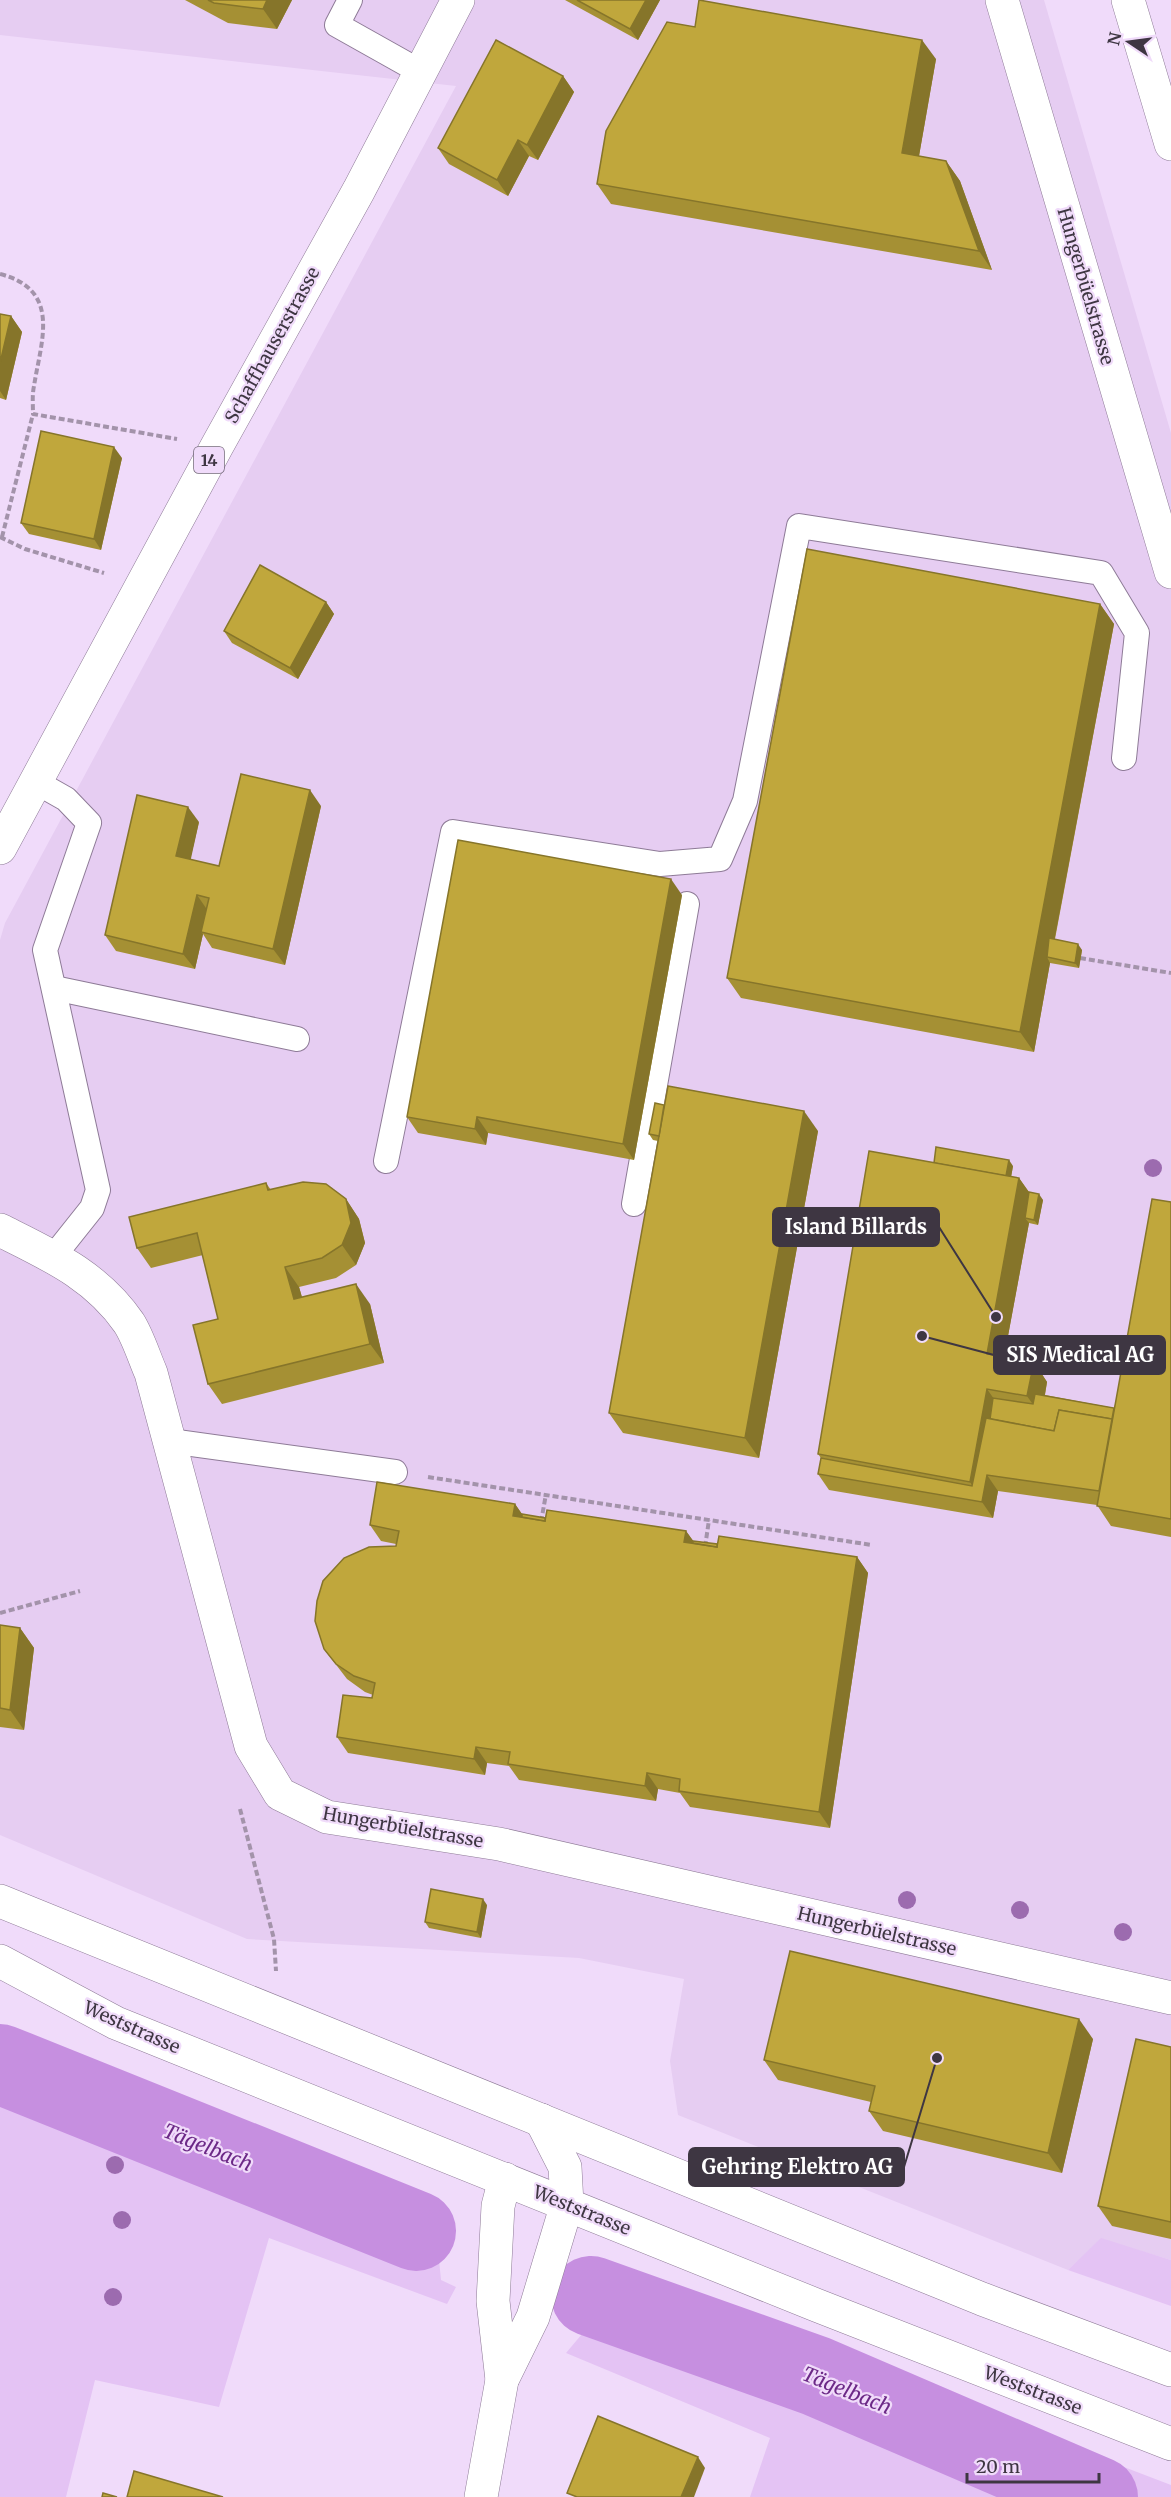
<svg xmlns="http://www.w3.org/2000/svg" width="1171" height="2497" font-family="Merriweather,serif">
<rect width="100%" height="100%" fill="#f0dbfa"/>
<path fill="#e6cdf2" d="M0 0H1044L1171 433V2260L1101 2239 1068 2270 678 2115 670 2061 684 1979 579 1958 247 1939 0 1835V940L5 923 456 86 0 35Z"/>
<g fill="#e4c3f4">
<path d="M0 2036 416 2192 434 2208 441 2280 456 2287 447 2304 269 2238 219 2407 95 2380 66 2497H0Z"/>
<path d="M1101 2238 1171 2260V2306L1068 2270Z"/>
<path d="M610 2285 742 2321 1171 2485V2497H1016L804 2407 584 2329Z"/>
<path d="M582 2334 803 2408 1009 2497H750L770 2438 566 2353Z"/>
</g>
<g fill="none" stroke-linecap="round" stroke-linejoin="round">
<g stroke="#c68fe0" stroke-width="80">
<path d="M0 2064 416 2231"/>
<path d="M591 2296 816 2376 1098 2497"/>
</g>
<defs>
<g id="service">
<path d="M350 0 337 25 419 71"/>
<path d="M36 782 66 799 89 823 45 950 98 1190 92 1208 53 1257"/>
<path d="M54 988 297 1039"/>
<path d="M386 1161 453 832 660 864 720 859 745 801 799 526 1101 573 1137 633 1124 758"/>
<path d="M634 1204 687 904"/>
<path d="M170 1441 395 1472"/>
</g>
<g id="minor">
<path d="M1002 0 1171 572"/>
<path d="M0 1230C50 1255 96 1275 129 1323 138 1337 144 1357 151 1373L251 1746 280 1794 327 1817 499 1844 1171 1998"/>
</g>
<g id="tertiary">
<path d="M502 2380 493 2301 498 2206 505 2179"/>
<path d="M481 2497 502 2380 533 2317 567 2204 565 2167 541 2120"/>
</g>
<g id="secondary">
<path d="M0 1901 982 2299 1171 2370"/>
<path d="M0 1961 116 2023 816 2305 1171 2444"/>
</g>
<path id="primary" d="M0 848 217 446 359 190 458 0"/>
<path id="motorway" d="M1128 0 1171 144"/>
</defs>
<use href="#service" stroke="#8e7b97" stroke-width="26"/>
<use href="#minor" stroke="#8e7b97" stroke-width="34"/>
<use href="#tertiary" stroke="#8e7b97" stroke-width="34"/>
<use href="#secondary" stroke="#8e7b97" stroke-width="34"/>
<use href="#primary" stroke="#8e7b97" stroke-width="34"/>
<use href="#motorway" stroke="#8e7b97" stroke-width="34"/>
<g stroke="#a393aa" stroke-width="4" stroke-dasharray="6 3" stroke-linecap="butt">
<path d="M0 274C62 290 41 341 34 386 32 395 33 405 33 414L177 439"/>
<path d="M0 537 25 549 104 573"/>
<path d="M2 537 33 414"/>
<path d="M1080 958 1171 973"/>
<path d="M428 1477 872 1545"/>
<path d="M541 1522 546 1494"/>
<path d="M705 1547 709 1520"/>
<path d="M0 1613 80 1591"/>
<path d="M240 1809 274 1939 276 1971"/>
</g>
<use href="#service" stroke="#fff" stroke-width="24"/>
<use href="#minor" stroke="#fff" stroke-width="33"/>
<use href="#tertiary" stroke="#fff" stroke-width="33"/>
<use href="#secondary" stroke="#fff" stroke-width="33"/>
<use href="#primary" stroke="#fff" stroke-width="33"/>
<use href="#motorway" stroke="#fff" stroke-width="33"/>
</g>
<g fill="#9c6baf">
<circle cx="1153" cy="1168" r="9"/>
<circle cx="907" cy="1900" r="9"/>
<circle cx="1020" cy="1910" r="9"/>
<circle cx="1123" cy="1932" r="9"/>
<circle cx="115" cy="2165" r="9"/>
<circle cx="122" cy="2220" r="9"/>
<circle cx="113" cy="2297" r="9"/>
</g>
<g fill="#a59034">
<path d="M185 0H292L277 29 228 23Z"/>
<path d="M565 0H660L638 40Z"/>
<path d="M695 27 936 59 919 156 946 161 960 181 992 270 611 204 597 184Z"/>
<path d="M563 76 574 92 538 160 529 156 508 196 449 164 438 148Z"/>
<path d="M0 314 11 316 22 332 6 400 0 398Z"/>
<path d="M122 458 101 550 29 534 21 523Z"/>
<path d="M326 602 334 614 298 679 232 643 224 631Z"/>
<path d="M1100 604 1114 624 1055 939 1082 950 1079 968 1050 963 1034 1052 741 998 727 978Z"/>
<path d="M321 806 285 965 212 948 203 934 195 969 116 951 105 935 199 822 190 860 219 866Z"/>
<path d="M682 895 634 1160 488 1133 486 1145 418 1133 407 1117Z"/>
<path d="M818 1131 759 1458 623 1433 609 1413 658 1141 653 1140 649 1134Z"/>
<path d="M934 1163 1013 1166 1011 1177 1019 1178 1029 1192 1043 1200 1038 1225 1029 1223 1004 1357 1034 1362 1047 1382 1045 1395 1114 1408 1171 1202V1537L1111 1526 1097 1505 998 1491 993 1518 829 1490 818 1474 821 1458 818 1454Z"/>
<path d="M266 1183 271 1190 346 1199 359 1219 365 1243 356 1265 336 1278 299 1287 302 1297 370 1304 384 1363 222 1404 208 1384 218 1319 203 1255 151 1268 137 1248Z"/>
<path d="M515 1504 522 1514 545 1518 686 1531 693 1541 717 1544 857 1557 868 1573 830 1828 690 1807 680 1793 658 1789 656 1801 519 1780 509 1766 487 1763 485 1775 348 1753 337 1737 372 1698 373 1695 365 1692 347 1679 324 1649 396 1546V1544L381 1541 370 1525Z"/>
<path d="M0 1625 20 1628 34 1648 24 1730 0 1727Z"/>
<path d="M487 1905 481 1938 429 1928 425 1922Z"/>
<path d="M1093 2039 1062 2173 883 2131 869 2111 871 2102 778 2080 764 2060Z"/>
<path d="M1171 2047V2239L1112 2226 1098 2206Z"/>
</g>
<g fill="#86752a">
<path d="M267 0H292L277 29 263 9Z"/>
<path d="M646 0H660L638 40 630 29Z"/>
<path d="M922 40 936 59 916 173 902 153Z"/>
<path d="M563 76 574 92 538 160 527 145Z"/>
<path d="M518 140 529 156 508 196 497 180Z"/>
<path d="M946 161 960 181 992 270 979 251Z"/>
<path d="M11 316 22 332 6 400 0 391V363Z"/>
<path d="M114 447 122 458 101 550 94 539Z"/>
<path d="M326 602 334 614 298 679 290 668Z"/>
<path d="M1100 604 1114 624 1051 958 1047 957 1050 963 1034 1052 1020 1032Z"/>
<path d="M310 790 321 806 285 965 273 949Z"/>
<path d="M188 807 199 822 188 872 176 856Z"/>
<path d="M671 879 682 895 634 1160 623 1144Z"/>
<path d="M197 895 208 911 201 932 203 934 195 969 183 954Z"/>
<path d="M1078 944 1082 950 1079 968 1075 963Z"/>
<path d="M804 1111 818 1131 759 1458 745 1438Z"/>
<path d="M477 1117 488 1133 486 1145 475 1129Z"/>
<path d="M1009 1160 1013 1166 1008 1194 1004 1188Z"/>
<path d="M1019 1178 1033 1198 1025 1218 1029 1223 1001 1374 987 1354Z"/>
<path d="M1039 1194 1043 1200 1038 1225 1034 1220Z"/>
<path d="M346 1199 359 1219 365 1243 356 1265 342 1245Z"/>
<path d="M285 1267 299 1287 308 1319 294 1299Z"/>
<path d="M356 1284 370 1304 384 1363 370 1344Z"/>
<path d="M1034 1362 1047 1382 1041 1416 1027 1396Z"/>
<path d="M987 1389 1001 1409 987 1475 998 1491 993 1518 982 1502V1500L970 1482Z"/>
<path d="M515 1504 526 1520 513 1516Z"/>
<path d="M686 1531 697 1546 684 1542Z"/>
<path d="M857 1557 868 1573 830 1828 819 1812Z"/>
<path d="M20 1628 34 1648 24 1730 10 1710Z"/>
<path d="M476 1747 487 1763 485 1775 474 1759Z"/>
<path d="M647 1773 658 1789 656 1801 645 1786Z"/>
<path d="M483 1899 487 1905 481 1938 477 1932Z"/>
<path d="M1079 2019 1093 2039 1062 2173 1048 2153Z"/>
<path d="M698 2457 705 2468 694 2497H681Z"/>
</g>
<g fill="#c0a73c" stroke="#86752a" stroke-width="1.5">
<path d="M208 0H267L263 9 214 3Z"/>
<path d="M577 0H646L630 29Z"/>
<path d="M699 0 922 40 902 153 946 161 979 251 597 184 606 131 667 22 695 27Z"/>
<path d="M496 40 563 76 527 145 518 140 497 180 438 148Z"/>
<path d="M0 314 11 316 0 363Z"/>
<path d="M41 431 114 447 94 539 21 523Z"/>
<path d="M807 549 1100 604 1020 1032 727 978Z"/>
<path d="M260 565 326 602 290 668 224 631Z"/>
<path d="M241 774 310 790 273 949 201 932 209 898 197 895 183 954 105 935 137 795 188 807 176 856 219 866Z"/>
<path d="M458 840 671 879 623 1144 477 1117 475 1129 407 1117Z"/>
<path d="M1049 938 1078 944 1075 963 1047 957Z"/>
<path d="M668 1086 804 1111 745 1438 609 1413Z"/>
<path d="M655 1103 664 1105 659 1136 649 1134Z"/>
<path d="M936 1147 1009 1160 1006 1176 934 1163Z"/>
<path d="M869 1151 1019 1178 987 1354 1034 1362 1027 1396 987 1389 970 1482 818 1454Z"/>
<path d="M303 1182 326 1184 346 1199 351 1223 342 1245 322 1258 285 1267 294 1299 356 1284 370 1344 208 1384 193 1325 218 1319 197 1233 137 1248 129 1217 266 1183 268 1190Z"/>
<path d="M1029 1192 1039 1194 1034 1220 1025 1218Z"/>
<path d="M1152 1199 1171 1202V1519L1097 1506Z"/>
<path d="M1035 1394 1114 1408 1112 1419 1059 1410 1054 1431 990 1419 993 1398 1033 1404Z"/>
<path d="M1059 1410 1112 1419 1099 1491 987 1475 982 1502 818 1474 821 1458 972 1486 986 1418 1054 1431Z"/>
<path d="M377 1482 515 1504 513 1516 545 1521 547 1510 686 1531 684 1542 717 1547 719 1536 857 1557 819 1812 679 1791 680 1779 647 1773 645 1786 508 1764 510 1752 476 1747 474 1759 337 1737 343 1695 372 1698 375 1683 354 1676 336 1664 324 1649 315 1621 317 1601 323 1581 344 1558 369 1547 396 1546 399 1531 370 1525Z"/>
<path d="M522 1514 545 1518V1521L522 1517Z"/>
<path d="M693 1541 717 1544V1547L693 1543Z"/>
<path d="M0 1625 20 1628 10 1710 0 1708Z"/>
<path d="M431 1889 483 1899 477 1932 425 1922Z"/>
<path d="M790 1951 1079 2019 1048 2153 869 2111 875 2086 764 2060Z"/>
<path d="M1136 2039 1171 2047V2222L1098 2206Z"/>
<path d="M598 2416 698 2457 681 2497H577L567 2493Z"/>
<path d="M134 2471 223 2497H127Z"/>
<path d="M103 2493 117 2497H102Z"/>
</g>
<g text-anchor="middle" dominant-baseline="central" stroke-width="4.5" stroke-linejoin="round" paint-order="stroke">
<rect fill="#f0dbfa" stroke="#736879" stroke-width="1.5" x="194" y="447" width="30" height="26" rx="4.5"/>
<g font-size="16" font-weight="bold" fill="#3e3642">
<text x="209" y="460">14</text>
</g>
<g font-size="18" fill="#3e3642" stroke="#f0dbfa">
<text transform="translate(1086 286) rotate(74)">Hungerbüelstrasse</text>
<text transform="translate(272 345) rotate(-61)">Schaffhauserstrasse</text>
<text transform="translate(403 1827) rotate(10)">Hungerbüelstrasse</text>
<text transform="translate(877 1931) rotate(13)">Hungerbüelstrasse</text>
<text transform="translate(132 2027) rotate(24)">Weststrasse</text>
<text transform="translate(582 2210) rotate(22)">Weststrasse</text>
<text transform="translate(1033 2390) rotate(21)">Weststrasse</text>
</g>
<g font-size="20" font-style="italic" fill="#6c2987" stroke="#f0dbfa">
<text transform="translate(208 2147) rotate(22)">Tägelbach</text>
<text transform="translate(847 2390) rotate(22)">Tägelbach</text>
</g>
</g>
<path fill="none" stroke="#3e3642" stroke-width="2" d="M996 1317L939 1227M922 1336L994 1355M937 2058L904 2167"/>
<g fill="#3e3642" stroke="#f0dbfa" stroke-width="2">
<circle cx="996" cy="1317" r="6"/>
<circle cx="922" cy="1336" r="6"/>
<circle cx="937" cy="2058" r="6"/>
</g>
<g fill="#3e3642" stroke="#3e3642" stroke-width="2">
<rect x="773" y="1208" width="166" height="38" rx="6"/>
<rect x="994" y="1336" width="171" height="38" rx="6"/>
<rect x="689" y="2148" width="215" height="38" rx="6"/>
</g>
<g font-size="20" text-anchor="middle" font-weight="bold" fill="#fff">
<text x="856" y="1234">Island Billards</text>
<text x="1080" y="1362">SIS Medical AG</text>
<text x="797" y="2174">Gehring Elektro AG</text>
</g>
<g transform="translate(1129 42) rotate(283)" stroke="#f0dbfa" stroke-width="4.5" paint-order="stroke">
<path d="M0-4.5L10 22L0 15L-10 22Z" fill="#3e3642"/>
<text y="-9" font-size="16" font-weight="bold" text-anchor="middle" fill="#3e3642">N</text>
</g>
<path d="M967 2473v9h132v-9" fill="none" stroke="#3e3642" stroke-width="3"/>
<text x="976" y="2473" font-size="18" fill="#3e3642" stroke="#f0dbfa" stroke-width="4.5" paint-order="stroke">20 m</text>
</svg>
